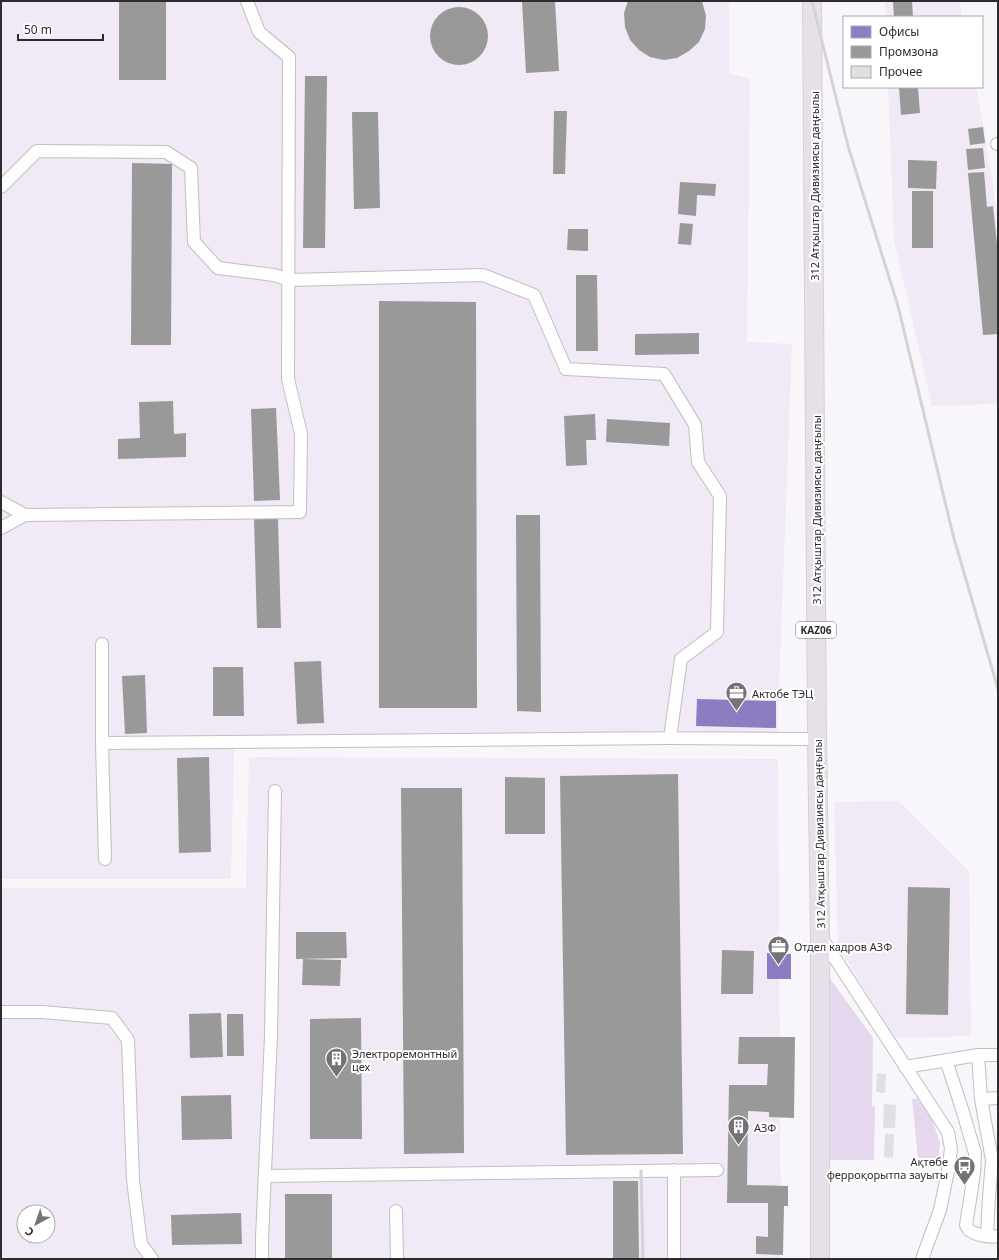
<svg xmlns="http://www.w3.org/2000/svg" width="999" height="1260" viewBox="0 0 999 1260" font-family="'Noto Sans',sans-serif">
	<style>
		.built { fill: #f1e9f5; fill-rule: evenodd }
		.green { fill: #e5d7ed }
		.offices { fill: #8e7cc3 }
		.industry { fill: #999 }
		.building { fill: #e1dfe3 }
		.lines { fill: none; stroke-linecap: round; stroke-linejoin: round }
		.minor-casing { stroke: #c1bec3; stroke-width: 14 }
		.highway-casing { stroke: #d3d1d4; stroke-width: 20 }
		.minor { stroke: #fefefe; stroke-width: 12 }
		.highway { stroke: #e7e0eb; stroke-width: 18 }
		.rail { stroke: #d4d3d5; stroke-width: 3 }
		.labels { text-anchor: middle; dominant-baseline: central; stroke-width: 4; stroke-linejoin: round; paint-order: stroke }
		.shield { fill: #fff; stroke: #6d6b6d; stroke-width: 1 }
		.shield-label { font-size: 10px; font-weight: bold; fill: #2e2b2f }
		.street-label { font-size: 11px; fill: #2e2b2f; stroke: #fff }
		.poi-label { font-size: 11px; fill: #2e2b2f; stroke: #fff; text-anchor: start }
	</style>
	<rect width="100%" height="100%" fill="#f9f6fb"/>
	<path class="built" d="M1 1H729V73L750 79 747 342 792 344 777 742 234 745 231 879H1Z
		M885 1H959L962 17H886Z
		M888 87H976L984 128 998 220V404L932 406 894 240Z
		M249 757 778 759 781 1259H1V888H246ZM24 1212H48V1236H24Z
		M899 801 969 871 971 1036 895 1038 838 947 834 802Z"/>
	<path class="green" d="M829 977 873 1038 872 1106 875 1107 874 1160H828Z
		M912 1099H918L933 1122 940 1143 938 1159 918 1158Z"/>
	<path class="offices" d="M697 699 776 701V728L696 726Z
		M767 953 791 954V979H767Z"/>
	<path class="industry" d="M119 1H166V80H119Z
		M522 1H555L559 71 526 73Z
		M628 1H702L706 16 705 29 699 42 689 51 677 58 664 60 650 57 639 50 630 40 625 27 624 13Z
		M893 1H912L913 17H894Z
		M430 36a29 29 0 1 1 58 0a29 29 0 1 1-58 0Z
		M305 76H327L325 248H303Z
		M899 87H918L920 113 901 115Z
		M554 111H567L565 174H553Z
		M352 112H378L380 208 354 209Z
		M983 127 985 143 970 145 968 129Z
		M983 148 985 168 968 170 966 149Z
		M908 160 937 161 936 189 908 188Z
		M132 163 172 164 171 345H131Z
		M984 172 987 207 993 206 998 253V334L983 335 968 173Z
		M680 182 716 184 715 196 697 195 696 216 678 214Z
		M912 191H933V248H912Z
		M680 223 693 224 691 245 678 244Z
		M568 229H588V251L567 250Z
		M576 275H597L598 351H576Z
		M379 301 476 302 477 708H379Z
		M699 333V354L635 355V334Z
		M173 401 174 434 186 433V457L118 459V439L140 438 139 402Z
		M276 408 280 500 254 501 251 409Z
		M595 414 596 440H586L587 465 566 466 564 416Z
		M607 419 670 423 669 446 606 442Z
		M516 515H540L541 712 517 711Z
		M254 518H278L281 628H257Z
		M321 661 324 723 297 724 294 662Z
		M213 667H243L244 716H213Z
		M145 675 147 733 125 734 122 676Z
		M209 757 211 852 179 853 177 758Z
		M678 774 683 1154 566 1155 560 776Z
		M505 777 545 778V834H505Z
		M401 788H462L464 1153 404 1154Z
		M908 887 950 888 948 1015 906 1014Z
		M296 932H346L347 958 296 959Z
		M722 950 754 951 753 994H721Z
		M303 959 341 960 340 986 302 985Z
		M221 1013 223 1057 190 1058 189 1014Z
		M227 1014H243L244 1056H227Z
		M361 1018 362 1139H310V1019Z
		M739 1037H795L794 1118 769 1117V1112L748 1111 747 1185 788 1186V1206H784L783 1255 756 1254V1236L768 1237V1203H727L729 1085H767L768 1064H738Z
		M231 1095 232 1139 182 1140 181 1096Z
		M613 1181H638L639 1259H613Z
		M285 1194H332V1259H285Z
		M241 1213 242 1244 172 1245 171 1215Z"/>
	<path class="building" d="M877 1073 886 1074 885 1093 876 1092Z
		M884 1104 896 1105 895 1128H883Z
		M885 1134H894L893 1158 884 1157Z"/>
	<g class="lines">
		<defs>
			<path id="minor" d="M997 144H998
				M1 187 37 151 166 152 191 168 194 242 218 268 274 275 289 280 483 275 534 295 566 369 664 374 695 425 698 462 720 496 717 632 681 659 670 738
				M1 502 25 515
				M1 528 25 515 300 512 301 434 288 379 289 57 259 32 247 1
				M102 644V743L105 859
				M102 743 670 738 817 739
				M821 937 948 1132 951 1149 948 1171 940 1210 922 1259
				M1 1012H42L112 1018 128 1040 133 1180 141 1244 152 1259
				M978 1055 981 1099 992 1160 989 1197 987 1235
				M946 1060 962 1109 975 1153 974 1174 966 1225C967 1226 968 1229 969 1230 976 1235 990 1238 998 1236
				M905 1067 978 1055H998
				M981 1099 998 1098
				M674 1170V1259
				M265 1176 717 1170
				M396 1211 397 1259
				M262 1259V1238L271 1036 275 791"/>
			<path id="highway" d="M812 1 817 739 820 936V1259"/>
		</defs>
		<use href="#minor" class="minor-casing"/>
		<use href="#highway" class="highway-casing"/>
		<use href="#minor" class="minor"/>
		<use href="#highway" class="highway"/>
		<path class="rail" d="M812 1 848 146 898 306 953 535 998 689
			M641 1171 643 1259"/>
	</g>
	<defs>
		<symbol id="office-pin" viewBox="-11 -11 22 30"><path d="M0 17L-7.5 6A9.5 9.5 0 1 1 7.5 6Z" fill="#757276" stroke="#fff"/><path d="M-6-3h4V-5.5h4V-3h4V5H-6ZM-1-4.5V-3h2v-1.5ZM-6 0V1H6V0Z" fill="#fff"/></symbol>
		<symbol id="building-pin" viewBox="-11 -11 22 30"><path d="M0 17L-7.5 6A9.5 9.5 0 1 1 7.5 6Z" fill="#757276" stroke="#fff"/><path d="M-4-6H4V6H1V3H-1V6H-4ZM-2.5-4.3h1.7v1.8h-1.7ZM.8-4.3h1.7v1.8H.8ZM-2.5-1h1.7V.8h-1.7ZM.8-1h1.7V.8H.8Z" fill="#fff"/></symbol>
		<symbol id="bus-pin" viewBox="-11 -11 22 30"><path d="M0 17L-7.5 6A9.5 9.5 0 1 1 7.5 6Z" fill="#757276" stroke="#fff"/><path d="M-5-6H5V4H4V6H2V4H-2V6H-4V4H-5ZM-3.5-4V0h7V-4ZM-3.5 1.2v1.5H-2V1.2ZM2 1.2v1.5H3.5V1.2Z" fill="#fff"/></symbol>
	</defs>
	<g fill-rule="evenodd">
		<use href="#office-pin" x="724" y="680" width="25" height="34"/>
		<use href="#office-pin" x="766" y="934" width="25" height="34"/>
		<use href="#building-pin" x="324" y="1046" width="25" height="34"/>
		<use href="#building-pin" x="726" y="1114" width="25" height="34"/>
		<use href="#bus-pin" x="952" y="1154" width="25" height="34"/>
	</g>
	<g class="labels">
		<rect class="shield" x="796" y="622" width="40" height="16" rx="3"/>
		<g class="shield-label">
			<text x="816" y="630">KАZ06</text>
		</g>
		<g class="street-label">
			<text transform="translate(814 186) rotate(-90)">312 Атқыштар Дивизиясы даңғылы</text>
			<text transform="translate(816 510) rotate(-90)">312 Атқыштар Дивизиясы даңғылы</text>
			<text transform="translate(819 834) rotate(-91)">312 Атқыштар Дивизиясы даңғылы</text>
		</g>
		<g class="poi-label">
			<text x="752" y="693">Актобе ТЭЦ</text>
			<text x="794" y="946">Отдел кадров АЗФ</text>
			<text x="352" y="1053">Электроремонтный<tspan x="352" dy="13">цех</tspan></text>
			<text x="754" y="1127">АЗФ</text>
			<text x="948" y="1161" text-anchor="end">Ақтөбе<tspan x="948" dy="13">ферроқорытпа зауыты</tspan></text>
		</g>
	</g>
	<rect width="999" height="1260" fill="none" stroke="#2e2b2f" stroke-width="4"/>
	<rect x="843" y="16" width="140" height="72" fill="#ffffff" stroke="#abaaac"/>
	<rect x="851" y="26" width="20" height="12" fill="#8e7cc3" stroke="#abaaac"/>
	<text x="879" y="36" font-size="12" fill="#2e2b2f">Офисы</text>
	<rect x="851" y="46" width="20" height="12" fill="#999999" stroke="#abaaac"/>
	<text x="879" y="56" font-size="12" fill="#2e2b2f">Промзона</text>
	<rect x="851" y="66" width="20" height="12" fill="#e1dfe3" stroke="#abaaac"/>
	<text x="879" y="76" font-size="12" fill="#2e2b2f">Прочее</text>
	<g transform="translate(36 1224) rotate(220)"><circle r="19" fill="#ffffff" stroke="#abaaac"/>
	<path d="M0-3L7 15L0 10L-7 15Z" fill="#757276"/>
	<text y="-6" font-size="11" font-weight="bold" text-anchor="middle" fill="#2e2b2f">С</text>
	</g>
	<path d="M18 34v6h85v-6" fill="none" stroke="#2e2b2f" stroke-width="2"/>
	<text x="24" y="34" font-size="12" fill="#2e2b2f" stroke="#ffffff" stroke-width="3" paint-order="stroke">50 m</text>
</svg>
